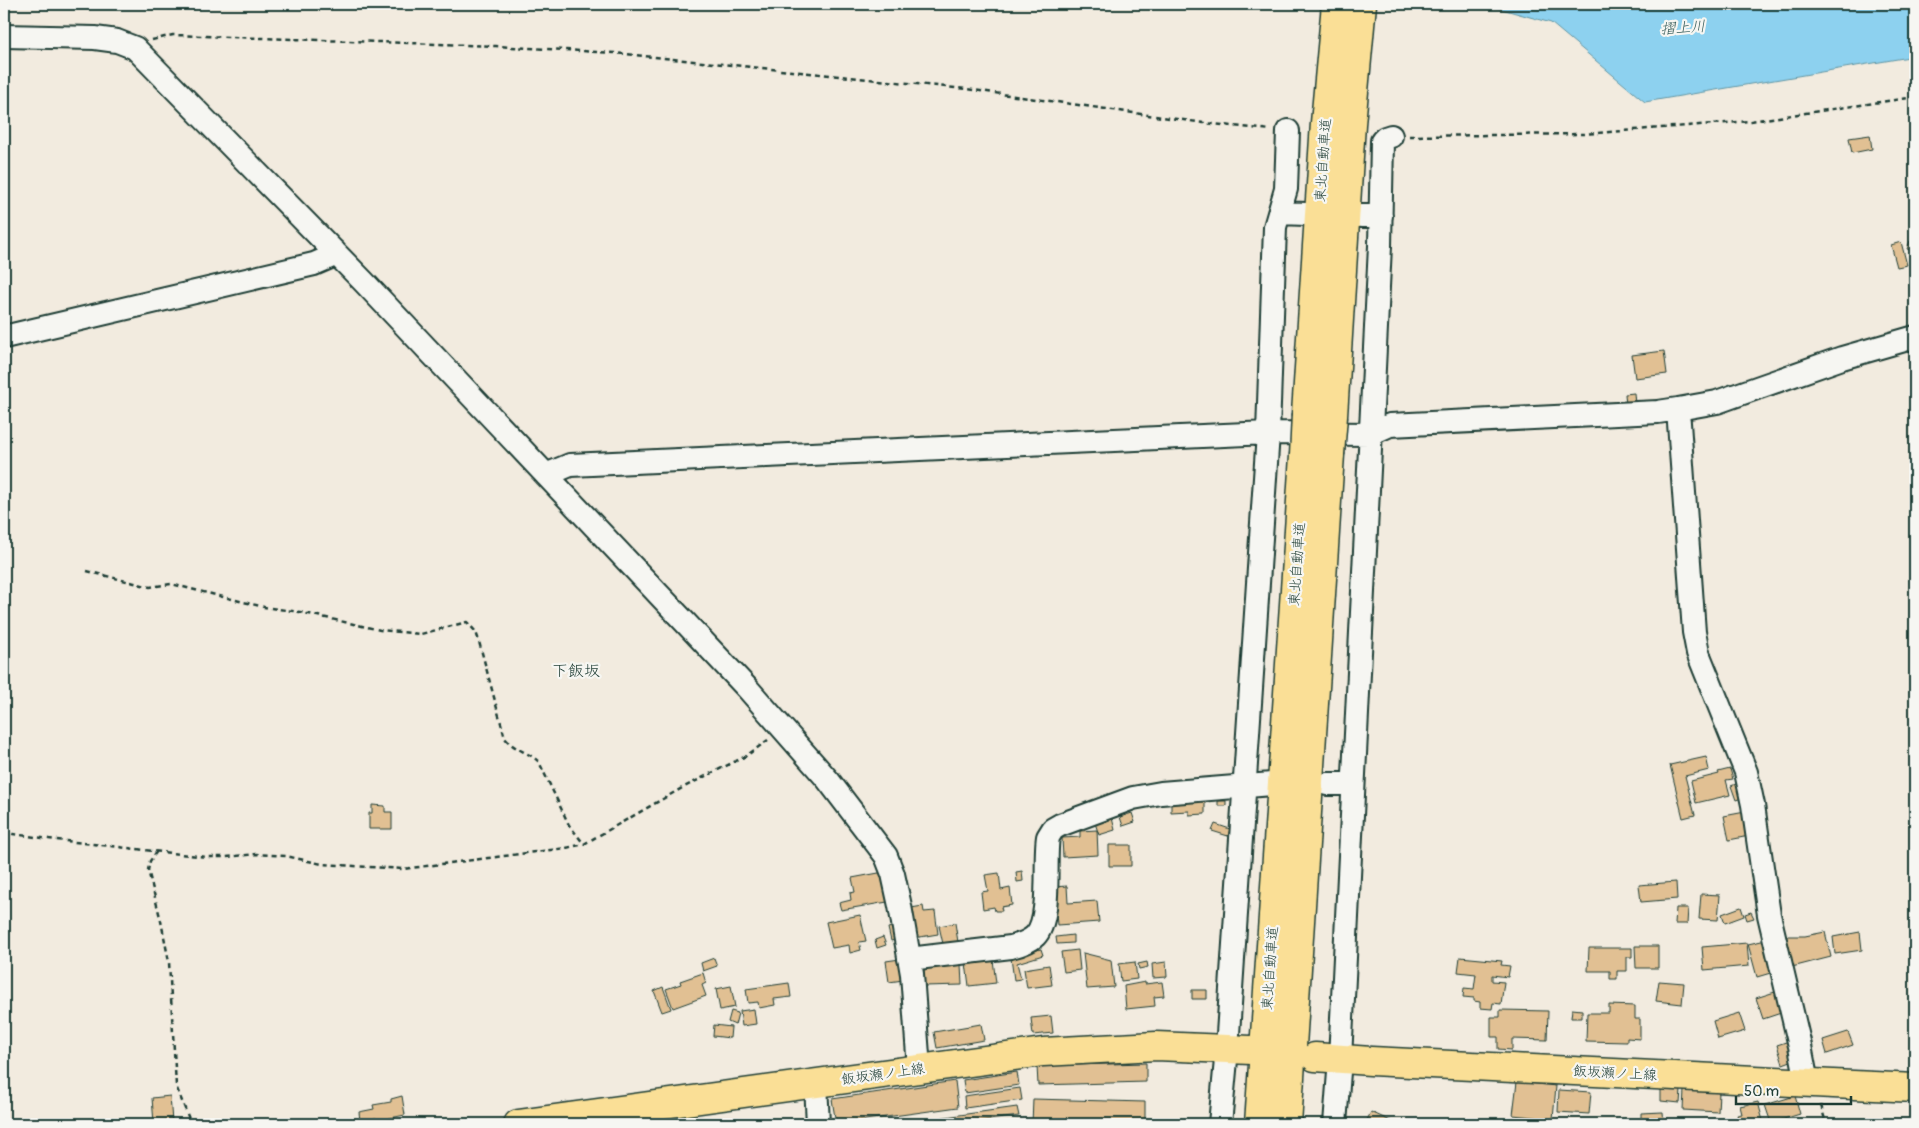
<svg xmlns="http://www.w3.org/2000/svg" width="1919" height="1128" viewBox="0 0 1919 1128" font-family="Pangolin,'Klee One',sans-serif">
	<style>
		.water { fill: #8dd1ef; stroke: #6196a4 }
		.building { fill: #e1c093; stroke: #1f3d34 }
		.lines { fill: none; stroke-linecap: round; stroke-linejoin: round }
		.minor-casing { stroke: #1f3d34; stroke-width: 26 }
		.major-casing { stroke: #1f3d34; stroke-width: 31 }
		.highway-casing { stroke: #1f3d34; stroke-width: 31 }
		.path { stroke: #1f3d34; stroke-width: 2.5; stroke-dasharray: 5 4; stroke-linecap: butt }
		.minor { stroke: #f6f6f2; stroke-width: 22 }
		.major { stroke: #fadf96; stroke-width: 28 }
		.highway { stroke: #fadf96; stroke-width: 28 }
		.highway-bridge-casing { stroke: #1f3d34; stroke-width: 31; stroke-linecap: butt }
		.highway-bridge { stroke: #fadf96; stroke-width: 28 }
		.labels { text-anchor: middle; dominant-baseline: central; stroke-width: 4.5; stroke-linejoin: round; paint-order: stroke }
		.street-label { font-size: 14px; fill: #1f3d34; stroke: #f6f6f2 }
		.water-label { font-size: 15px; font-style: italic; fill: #355b59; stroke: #f6f6f2 }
		.quarter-label { font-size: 16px; fill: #1f3d34; stroke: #f6f6f2 }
	</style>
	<rect width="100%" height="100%" fill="#f2ebdf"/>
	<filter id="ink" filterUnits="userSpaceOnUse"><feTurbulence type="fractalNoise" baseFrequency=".02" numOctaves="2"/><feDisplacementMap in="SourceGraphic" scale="10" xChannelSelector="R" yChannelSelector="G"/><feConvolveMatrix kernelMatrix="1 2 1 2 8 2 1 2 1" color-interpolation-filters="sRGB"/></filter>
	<g filter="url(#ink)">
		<path class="water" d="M1484 4H1915V56L1645 102 1551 23Z"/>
		<path class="building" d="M1870 135 1872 149 1852 153 1849 138Z
			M1910 241 1915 243V251L1907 249Z
			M1901 242 1907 265 1897 267 1891 245Z
			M1664 351 1667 374 1635 378 1632 355Z
			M1634 393 1635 404 1626 405 1625 394Z
			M1706 757 1709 770 1685 776 1695 815 1683 818 1670 765Z
			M1730 769 1733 779 1726 780 1730 795 1696 803 1691 781 1719 774 1718 772Z
			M1736 784 1737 788 1740 786 1744 797 1736 800 1731 786Z
			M1205 800V814L1189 815V811L1171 812V801Z
			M1218 801H1226V806H1218Z
			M372 805 385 806V812H392V829H369V813H372Z
			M1745 812 1749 836 1729 840 1724 816Z
			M1132 813 1135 822 1123 826 1120 817Z
			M1112 818 1115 830 1099 835 1095 823Z
			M1215 824 1230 829 1228 836 1212 831Z
			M1097 830 1098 855 1063 857 1062 838 1080 837V831Z
			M1109 845H1131V866H1109Z
			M1022 871 1023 881 1017 882 1016 872Z
			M884 872 893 901 841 910 839 903 851 900 850 893 855 892 852 878Z
			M999 873 1001 890 1010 888 1012 905 1001 907 1002 911H995L994 907 983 909 981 892 988 891 985 875Z
			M1676 882 1677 899 1641 902 1639 885Z
			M1067 886 1068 903 1097 901 1099 922 1057 925 1054 887Z
			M1701 894 1720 895 1718 920 1699 919Z
			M923 906 924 912 935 911 938 934 914 938 911 908Z
			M1741 907 1744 916 1725 923 1722 914Z
			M1676 908H1688L1687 924H1675Z
			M1751 912 1754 918 1747 920 1745 914Z
			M860 915 866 941 859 942 861 950 850 953 849 945 832 948 826 922Z
			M955 923 958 942 943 944 939 926Z
			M896 926 899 939 891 941 888 928Z
			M1825 932 1831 957 1792 967 1782 936H1805Z
			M1860 932 1862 950 1835 954 1833 937Z
			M1073 935V943L1057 944 1056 937Z
			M883 937 886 945 877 948 875 940Z
			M1766 940 1774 972 1757 977 1748 944Z
			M1747 943 1749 966 1704 970 1702 947Z
			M1635 946H1658V968H1636Z
			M1589 948H1632V957H1627V971H1617V979H1610V971H1588Z
			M1041 949 1043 955 1017 963 1021 979 1014 980 1011 958 1013 955Z
			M1078 950 1080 970 1064 972 1061 952Z
			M1083 953 1111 960 1114 987 1087 989Z
			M1460 957 1502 961 1501 965 1510 966 1508 977 1492 975V981L1504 982 1501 1004 1493 1003 1492 1009 1480 1008V1002L1474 1001V998L1463 997 1464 988 1474 989 1476 974 1458 972Z
			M714 958 717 966 703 971 701 963Z
			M900 959 903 980 889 982 886 961Z
			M993 960 996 983 969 986 966 963Z
			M1135 962 1137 979 1121 981 1119 964Z
			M1147 962 1148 967 1139 969 1138 964Z
			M1166 962 1167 977 1153 978 1152 964Z
			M924 965H961L962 985 924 986Z
			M1049 965 1052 985 1027 988 1024 969Z
			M703 973 706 983 702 985 706 996 673 1008 666 989 681 984 680 981Z
			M1659 981 1684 983 1682 1004 1656 1001Z
			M1145 982V984L1162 982 1164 996 1154 997 1155 1006 1126 1009 1124 986Z
			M789 983 791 997 774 999 775 1005 759 1008 758 1002 748 1003 746 989Z
			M731 986 735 1007 720 1010 716 989Z
			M663 987 671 1009 662 1012 654 991Z
			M1192 990H1207V999H1192Z
			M1778 991 1784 1012 1763 1019 1756 998Z
			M1609 1005 1635 1006V1019H1640V1039L1627 1038V1042L1586 1041 1587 1013H1609Z
			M754 1009 756 1024 742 1026 740 1011Z
			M1572 1009 1582 1010V1018H1571Z
			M1500 1010 1548 1011 1547 1040 1512 1039V1050L1498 1049V1037H1491V1017H1500Z
			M731 1011 738 1013 735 1025 728 1022Z
			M1739 1013 1745 1031 1718 1039 1713 1021Z
			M1051 1016 1053 1033 1033 1035 1031 1018Z
			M981 1024 984 1040 937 1048 934 1032Z
			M714 1025 731 1027 730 1038 713 1036Z
			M1848 1032 1853 1045 1827 1054 1823 1040Z
			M1789 1041 1796 1059 1783 1064 1777 1045Z
			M1146 1063V1082L1038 1085 1037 1066Z
			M1017 1072 1019 1085 965 1093 963 1080Z
			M955 1081 958 1107 836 1124 832 1099Z
			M1517 1082 1556 1086 1553 1119 1513 1115Z
			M1020 1088 1022 1100 965 1108 964 1096Z
			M1661 1088 1681 1090 1680 1103 1661 1101Z
			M1559 1090 1591 1092 1589 1114 1558 1112Z
			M1684 1090 1719 1092 1718 1112 1683 1110Z
			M170 1096 172 1122 154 1123 152 1098Z
			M402 1096 405 1115 376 1121V1118L360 1121 359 1112 374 1109 373 1105 391 1102V1099Z
			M1795 1096 1800 1114 1771 1123 1765 1105Z
			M1033 1099 1145 1102V1124H1032Z
			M1758 1102 1763 1121 1760 1122V1124H1740L1737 1115 1742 1114 1740 1106Z
			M1017 1107 1019 1116 959 1124H895Z
			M1371 1112 1397 1124H1365Z
			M1663 1112 1664 1124H1641V1113Z
			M1727 1118 1728 1124H1708L1707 1120Z
			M1885 1120 1915 1121V1124H1885Z
			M1019 1121 1020 1124H994Z"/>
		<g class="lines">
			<defs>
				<path id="minor" d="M4 36 95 38 117 41 135 48 363 281 748 689 828 780 886 856 893 874 900 906 912 974 919 1069
					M1280 213 1306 214
					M1361 216H1381
					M4 337 314 264 328 258 334 251
					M1678 409 1694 632 1698 653 1746 772 1753 805 1769 915 1800 1046 1807 1083
					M546 475 570 465 1268 433 1370 434 1390 425 1658 412 1678 409 1717 402 1842 358 1915 337
					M1327 784H1353
					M909 959 1011 947C1019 945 1029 942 1035 936 1052 919 1044 860 1048 837L1053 829 1060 825 1133 798 1161 793 1272 784
					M816 1084 818 1124
					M1220 1124 1227 1049 1268 433 1275 227 1286 189 1288 131
					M1335 1124 1340 1059 1380 246 1382 141 1385 138 1391 136"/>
				<path id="major" d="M1315 1057 1371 1061 1915 1088
					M518 1124 1043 1052 1156 1046 1251 1050"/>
				<path id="highway" d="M1306 414 1325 123 1336 4
					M1333 416 1351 124 1362 4
					M1259 1124 1304 456
					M1287 1124 1330 454"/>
			</defs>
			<use href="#minor" class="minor-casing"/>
			<use href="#major" class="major-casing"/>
			<use href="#highway" class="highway-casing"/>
			<path class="path" d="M152 40 173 35 496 46 615 53 966 89 1204 123 1271 130
				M1409 136 1584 134 1751 121 1915 97
				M87 571 150 587 171 584 264 607 300 612 380 630 421 634 467 622 476 632 478 638 505 738C514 750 529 752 539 762L569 825 584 844
				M4 830 13 834 49 839 206 857H226L256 854 286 856 322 864 403 869 566 848 584 844 682 788 746 756 768 740
				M157 851 150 861 148 870 161 921 169 962 176 1086 191 1124
				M1821 1105 1826 1124"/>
			<use href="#minor" class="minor"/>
			<use href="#major" class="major"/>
			<use href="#highway" class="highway"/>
			<defs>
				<path id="highway-bridge" d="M1330 454 1333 416
					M1304 456 1306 414"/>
			</defs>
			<use href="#highway-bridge" class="highway-bridge-casing"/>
			<use href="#highway-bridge" class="highway-bridge"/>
		</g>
	</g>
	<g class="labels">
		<g class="street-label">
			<text transform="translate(1323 160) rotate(-86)">東北自動車道</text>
			<text transform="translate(1297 564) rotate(-86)">東北自動車道</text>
			<text transform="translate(1270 968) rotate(-86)">東北自動車道</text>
			<text transform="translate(1615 1073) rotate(3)">飯坂瀬ノ上線</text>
			<text transform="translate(883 1074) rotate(-8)">飯坂瀬ノ上線</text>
		</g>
		<g class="water-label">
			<text transform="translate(1683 28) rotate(-4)">摺上川</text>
		</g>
		<g class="quarter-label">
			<text x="576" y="671">下飯坂</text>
		</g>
	</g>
	<rect width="1919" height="1128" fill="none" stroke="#f6f6f2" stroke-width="20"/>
	<rect x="10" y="10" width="1899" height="1108" fill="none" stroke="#1f3d34" stroke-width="2" filter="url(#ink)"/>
	<path d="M1736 1096v8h115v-8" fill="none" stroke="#1f3d34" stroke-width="2.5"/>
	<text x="1744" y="1096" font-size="15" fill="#1f3d34" stroke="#f6f6f2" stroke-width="4" paint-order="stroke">50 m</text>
</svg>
